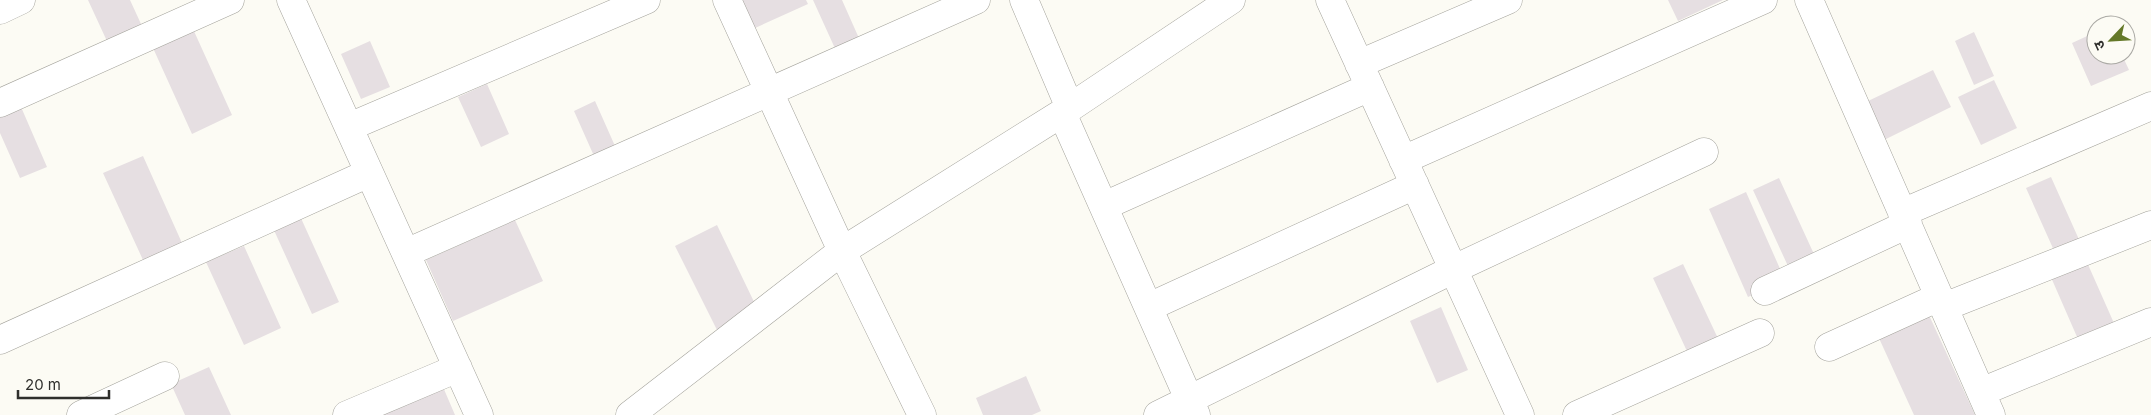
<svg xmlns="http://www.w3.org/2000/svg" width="2151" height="415" viewBox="0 0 2151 415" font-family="Inter,'Noto Sans Devanagari',sans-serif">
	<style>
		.building { fill: #e6dfe2 }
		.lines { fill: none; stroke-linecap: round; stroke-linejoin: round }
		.minor-casing { stroke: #a4a39c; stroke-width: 29 }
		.minor { stroke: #fff; stroke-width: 28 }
	</style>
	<rect width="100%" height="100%" fill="#fcfbf4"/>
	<path class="building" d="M88 0H130L147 37 112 52Z
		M729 0H806L808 4 744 33Z
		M813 0H842L862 45 838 55Z
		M1668 0H1723L1678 21Z
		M193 29 232 115 192 134 153 48Z
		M1974 32 1994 76 1974 85 1955 41Z
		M2096 32V55H2122L2129 70 2091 86 2072 43Z
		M370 41 390 87 361 99 341 54Z
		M1933 70 1951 107 1884 140 1866 102Z
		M1994 80 2017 128 1981 145 1958 97Z
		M487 84 509 134 481 147 458 97Z
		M18 100 47 167 20 178 0 133V108Z
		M595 101 619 155 598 165 574 111Z
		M143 156 182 243 143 260 103 173Z
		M2051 177 2081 244 2056 255 2026 188Z
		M1779 178 1819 265 1793 277 1753 190Z
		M1746 192 1785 280 1748 297 1709 209Z
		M300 216 339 302 312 314 273 228Z
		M515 220 543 281 453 321 426 260Z
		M717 225 757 308 721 338 675 246Z
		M244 246 281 328 244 345 206 262Z
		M2086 260 2117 330 2081 346 2050 275Z
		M1683 264 1722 347 1692 362 1653 278Z
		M1441 307 1468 370 1437 383 1410 321Z
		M1928 313 1975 415H1914L1878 336Z
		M209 367 231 415H185L171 384Z
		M1026 376 1041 411 1032 415H983L976 398Z
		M443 387 455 415H380Z"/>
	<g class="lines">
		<defs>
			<path id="minor" d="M291 0 479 415
				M727 0 842 251 922 415
				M1024 0 1070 108
				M1330 0 1520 415
				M1809 0 1991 415
				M0 10 21 0
				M1359 64 1508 0
				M0 103 230 0
				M1062 113 1196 415
				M349 127 646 0
				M1403 160 1763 0
				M1104 206 1370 87
				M1902 213 2151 106
				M406 253 976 0
				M1765 291 1908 224
				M1149 307 1415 185
				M1944 307 2151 225
				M0 340 369 173
				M1829 347 1939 297
				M1981 392 2151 322
				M81 415 165 376
				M347 415 458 368
				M630 415 842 251 1062 113 1231 0
				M1158 415 1454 269 1704 152
				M1577 415 1760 333"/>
		</defs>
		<use href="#minor" class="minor-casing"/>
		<use href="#minor" class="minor"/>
	</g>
	<g transform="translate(2111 40) rotate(245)"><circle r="24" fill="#fcfbf4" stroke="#aaa9a4"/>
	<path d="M0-4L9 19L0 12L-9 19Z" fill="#647828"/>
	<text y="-8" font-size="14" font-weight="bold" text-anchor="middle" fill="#2f2f2c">उ</text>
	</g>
	<path d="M18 390v8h91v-8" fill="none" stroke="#2f2f2c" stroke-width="2.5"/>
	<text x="25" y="390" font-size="15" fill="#2f2f2c" stroke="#fcfbf4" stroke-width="4" paint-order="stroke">20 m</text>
</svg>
